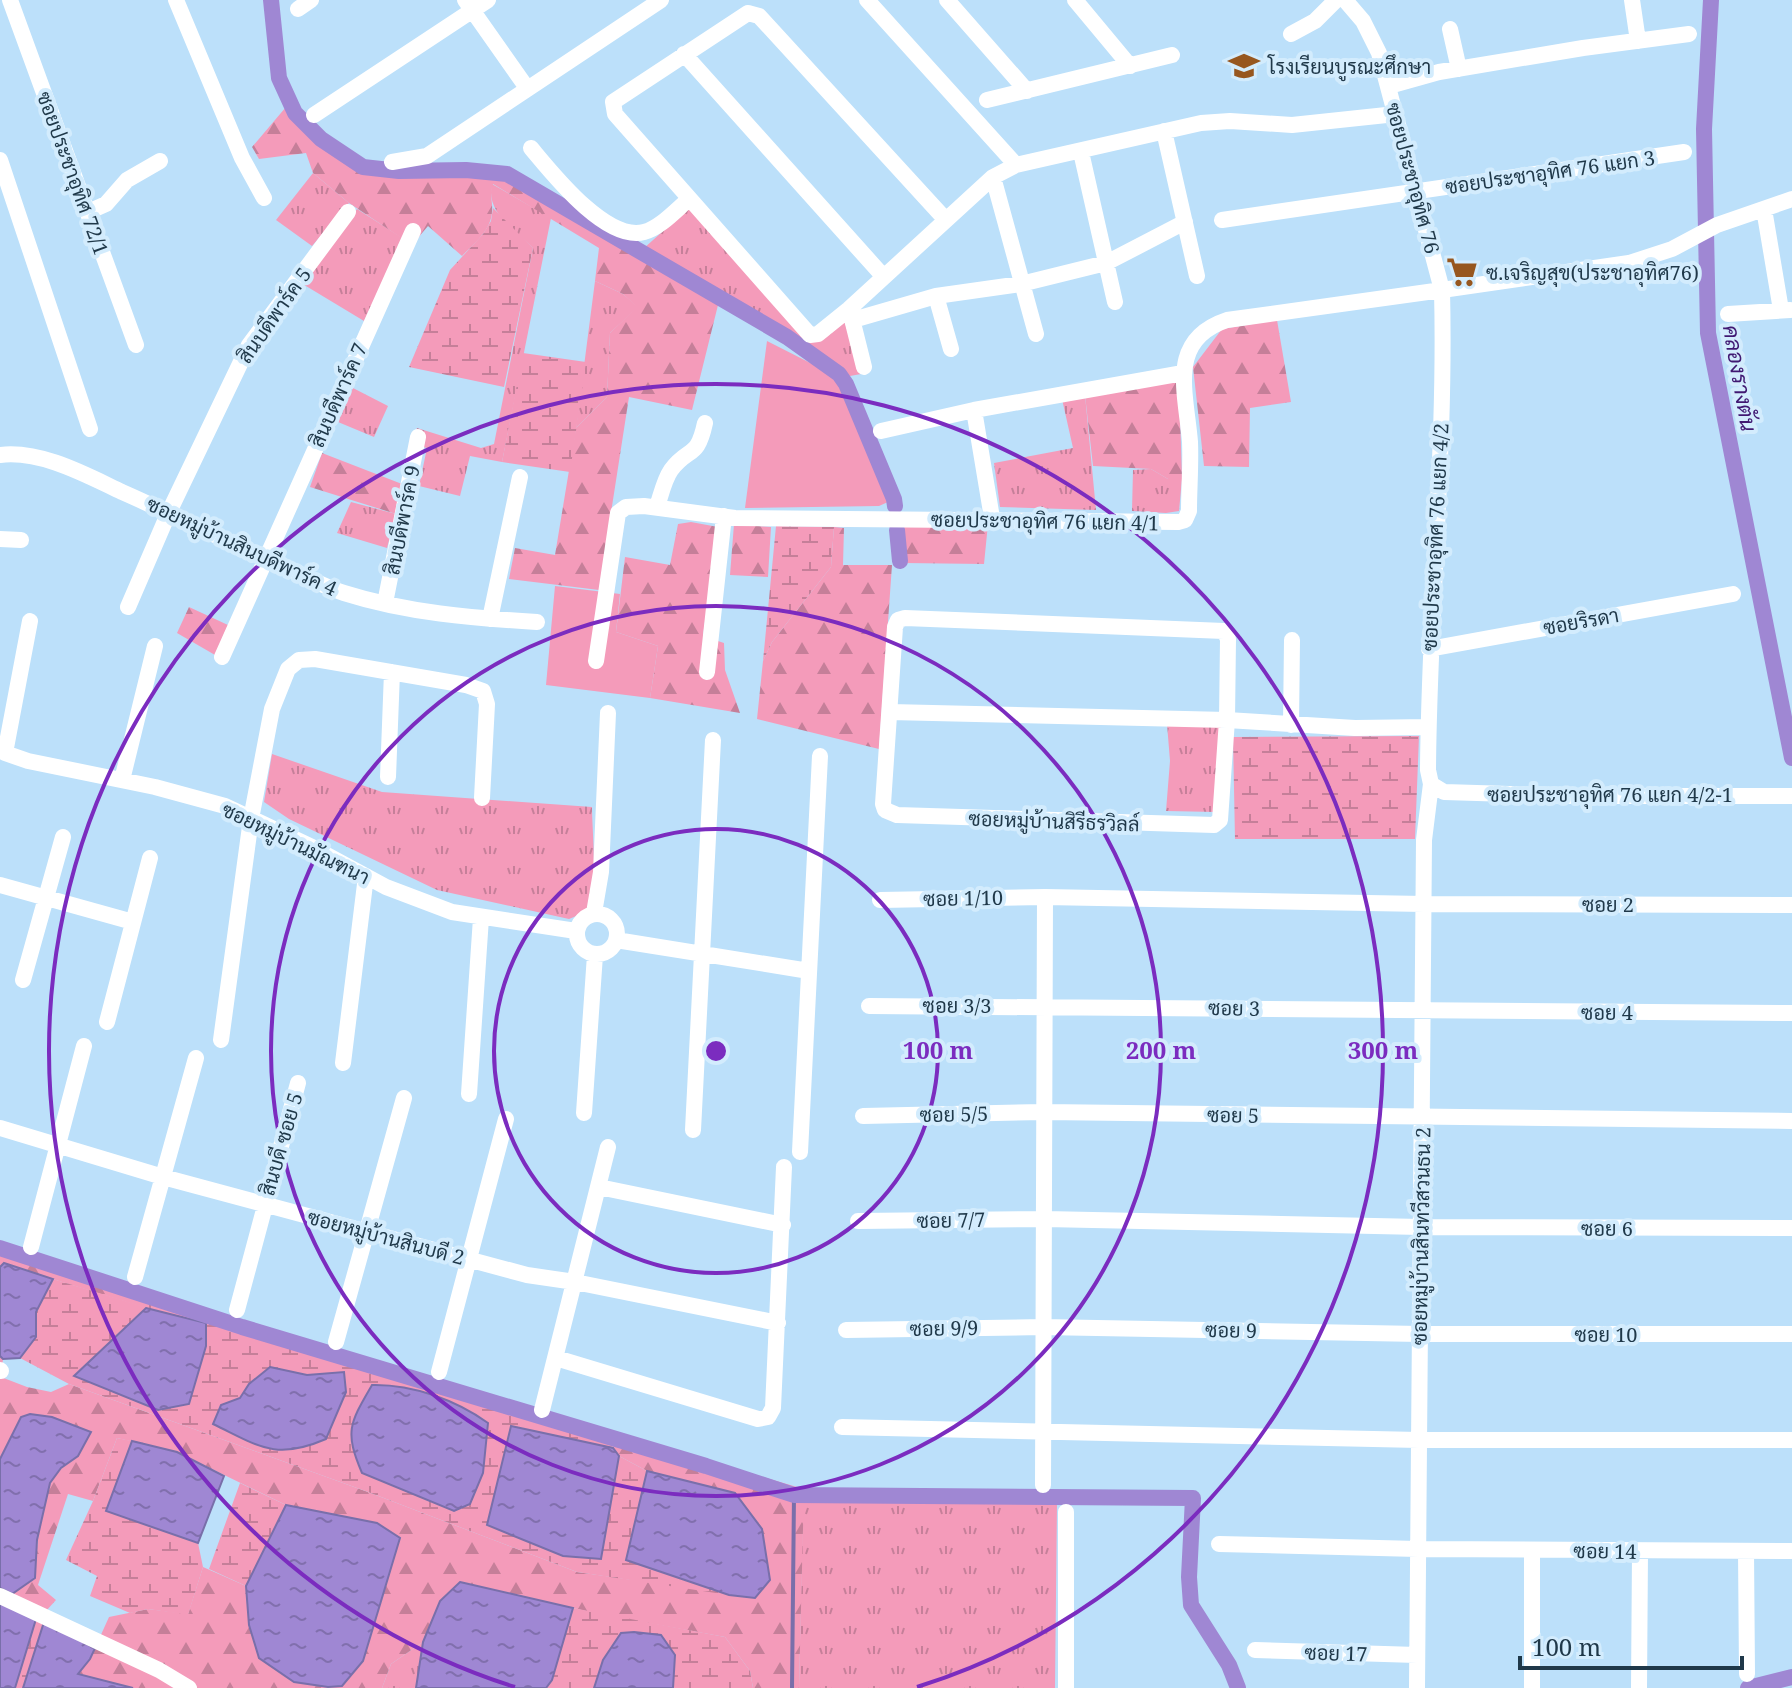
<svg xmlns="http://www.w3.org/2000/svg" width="1792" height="1688" viewBox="0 0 1792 1688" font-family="'Noto Serif',Sarabun,serif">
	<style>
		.grass { fill: url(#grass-tufts) }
		.forest { fill: url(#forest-firs) }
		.wetland { fill: url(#wetland-marsh); fill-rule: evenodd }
		.garden { fill: #f49bba }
		.water { fill: url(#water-ripples); stroke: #796faa; stroke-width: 2 }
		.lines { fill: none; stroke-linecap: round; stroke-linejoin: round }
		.stream { stroke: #796faa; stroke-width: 4 }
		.canal { stroke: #9f87d3; stroke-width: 16 }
		.minor { stroke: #fff; stroke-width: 16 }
		.ring { fill: none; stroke: #7b2cbf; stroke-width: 4 }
		.labels { text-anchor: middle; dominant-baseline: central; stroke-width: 8; stroke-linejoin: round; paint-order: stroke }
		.poi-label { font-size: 20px; fill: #1f3849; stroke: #d3ecfd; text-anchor: start }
		.street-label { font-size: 20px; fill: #1f3849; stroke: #d3ecfd }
		.water-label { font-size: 22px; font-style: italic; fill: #401872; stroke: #d3ecfd }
		.centre { fill: #7b2cbf; stroke: #d3ecfd; stroke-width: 4 }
		.ring-label { font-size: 24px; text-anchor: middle; font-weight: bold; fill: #7b2cbf; stroke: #d3ecfd; stroke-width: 8; stroke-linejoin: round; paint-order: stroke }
	</style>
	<defs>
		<pattern id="grass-tufts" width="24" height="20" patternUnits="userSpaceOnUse" patternTransform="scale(2)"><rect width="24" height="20" fill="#f49bba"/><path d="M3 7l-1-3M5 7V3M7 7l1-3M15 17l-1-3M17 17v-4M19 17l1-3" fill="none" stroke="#c57f99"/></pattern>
		<pattern id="forest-firs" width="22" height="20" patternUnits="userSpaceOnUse" patternTransform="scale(2)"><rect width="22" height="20" fill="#f49bba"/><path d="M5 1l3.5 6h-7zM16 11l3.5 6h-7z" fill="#c57f99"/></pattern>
		<pattern id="wetland-marsh" width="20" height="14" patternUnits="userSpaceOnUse" patternTransform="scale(2)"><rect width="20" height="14" fill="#f49bba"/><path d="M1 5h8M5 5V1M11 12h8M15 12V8" fill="none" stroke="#c57f99"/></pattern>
		<pattern id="water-ripples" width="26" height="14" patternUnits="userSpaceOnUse" patternTransform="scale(2)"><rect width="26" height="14" fill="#9f87d3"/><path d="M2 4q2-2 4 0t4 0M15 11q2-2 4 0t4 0" fill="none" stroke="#816fad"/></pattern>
	</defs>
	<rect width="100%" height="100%" fill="#bce0fa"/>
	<path class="grass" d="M313 173 349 203 312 246 276 220Z
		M492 184 551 218 502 462 470 456 460 496 419 486 427 448 411 444 417 428 481 448 494 444 533 248C515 230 485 212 492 184Z
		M691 206 800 331 844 320 861 374 850 376 814 350 643 249Z
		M357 209 404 239 364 321 301 283Z
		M595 281 623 294 638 307 610 333 607 397 576 428Z
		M353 388 388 406 374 437 338 422Z
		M1085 395 1096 510 1000 507 994 463 1073 448 1062 399Z
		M1151 469 1168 479H1182L1179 511 1166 513 1132 511 1133 470Z
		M351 502 396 514 387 548 337 533Z
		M1167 724 1221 725 1216 812 1166 811 1170 761Z
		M272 754 382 792 592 807C592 828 598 889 590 905 586 912 577 916 569 919L437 890 289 819 264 802Z
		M803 1502 1057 1503 1055 1688H799Z
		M423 1642 416 1688H382L391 1664Z"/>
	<path class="forest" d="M286 107 304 129 333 153 361 170 399 174H475L503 177 638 253 718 305 692 410 629 397 599 590 509 579 515 548 555 555 576 428 607 397 610 333 637 307 623 294 595 281 599 248 493 184C489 195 493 201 492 211 492 229 474 244 462 256L428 226 412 245 349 203 313 173 306 153 259 159 252 147Z
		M1277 320 1291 402 1250 408 1249 467 1204 466 1193 367 1222 329Z
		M1179 381 1182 479H1168L1151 469 1093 466 1085 395Z
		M322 453 402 484 396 514 310 487Z
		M691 522 718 527 703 636 724 643 725 670 740 713 650 698 658 646 616 632 625 557 670 565 678 524Z
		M734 524 771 527 768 577 730 575Z
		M903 524H988L984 564 903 563Z
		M834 527 844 528 843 565H892L879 749 757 719 763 661 772 642 831 567Z
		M189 607 228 625 215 655 177 633Z
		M0 1245 146 1290V1308L4 1264 0 1267Z
		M0 1356 3 1359 1 1377 27 1387 51 1392 69 1384 368 1492 577 1572 633 1580H770L762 1529 735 1493 647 1471 619 1456 600 1429 804 1489 799 1688H753L750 1671 725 1637 599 1614 460 1582 440 1601 423 1642 391 1664 382 1688H133L77 1674 90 1659 109 1617 148 1609 188 1614 203 1567 246 1586 249 1625 377 1523 286 1505 177 1452 117 1438 93 1501 68 1494 38 1585 56 1600 46 1611 12 1594 35 1577C36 1553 40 1504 51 1482 56 1471 68 1463 78 1456L76 1428 52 1417 2 1453 0 1459Z"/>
	<path class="wetland" d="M493 208 533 248 504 387 409 367 450 270 483 234 491 221Z
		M523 353 586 362 570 472 502 462Z
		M776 526 834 527 831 567 772 642 763 661Z
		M1419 736 1415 839H1235L1233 737Z
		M53 1279 145 1307 146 1290 600 1429 613 1448 511 1426 601 1559 619 1456 647 1471 626 1560 729 1595 577 1572 368 1492 69 1384 20 1358 36 1337V1312ZM146 1308 158 1410 75 1376ZM270 1367 307 1375 343 1372 240 1398 249 1384Z
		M117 1438 132 1441 107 1511 198 1543 203 1567 188 1615 148 1609 130 1613 90 1596 97 1576 66 1560 93 1501Z
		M240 1483 286 1505 246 1586 209 1569Z
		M573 1608 725 1637 750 1671 753 1688H673L675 1655 603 1660 594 1688H546L552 1680Z
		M36 1619 44 1622 23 1688H15Z"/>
	<path class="garden" d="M767 341 832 374 843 388 888 502 879 506 745 508Z
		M555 586 620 594 616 632 658 646 650 698 546 685Z"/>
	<path class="water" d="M4 1263 53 1279 36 1312V1337L20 1358 3 1359 0 1356V1267Z
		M146 1308 206 1323V1346L189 1404 158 1410 74 1376Z
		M270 1367 307 1375 344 1372 346 1392 326 1439C275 1461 259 1446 213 1424L221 1405 240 1398 249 1384Z
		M372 1385C412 1384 456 1400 488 1423L483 1473 470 1504 454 1511 362 1473C344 1431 350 1423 372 1385Z
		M30 1414 52 1417 91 1432 78 1456 61 1468 50 1483 37 1540 35 1578 12 1594 0 1588V1459L21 1417Z
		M511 1426 613 1448 619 1456 601 1559 563 1556 487 1525Z
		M132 1441 177 1452 224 1476 198 1543 106 1511Z
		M647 1471 735 1493 762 1529 770 1580 755 1598 729 1595 626 1560Z
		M286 1505 377 1523 400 1538 363 1661 342 1686 328 1687 294 1682 259 1658 249 1625 246 1586Z
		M460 1582 573 1608 552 1680 546 1688H416L423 1642 440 1601Z
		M0 1602 36 1619 15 1688H0Z
		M44 1622 96 1646 90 1659 78 1674 133 1688H23Z
		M634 1632 661 1635 675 1655 673 1688H594L603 1660 621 1633Z"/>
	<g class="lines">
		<path class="stream" d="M792 1688 794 1495"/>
		<path class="canal" d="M271 0 279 78 295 113 321 139 363 167 399 171 466 170 507 174 787 337 839 374 846 384 894 499 895 506
			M1711 0 1704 129 1708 333 1792 758
			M897 530 900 561
			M0 1248 242 1327 706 1466 794 1495 1193 1498 1189 1577 1191 1605 1229 1665 1238 1688
			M1748 1688 1792 1677"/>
		<path class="minor" d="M10 0 136 345
			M176 0 242 158 264 198
			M465 0 527 88
			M867 0 1016 165
			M947 0 1027 91
			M1075 0 1130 66
			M1345 0 1363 21 1379 53 1442 290 1629 263 1672 249 1717 225 1792 199
			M1632 0 1638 41
			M298 9 311 0
			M1450 29 1459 69
			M1291 34 1315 21 1336 0
			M684 54 883 276
			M1389 86 1439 72 1583 48 1689 34
			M987 100 1172 55
			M314 115 488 0
			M1164 131 1197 276
			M531 148C552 173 606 242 644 232 660 228 676 210 689 199
			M1081 152 1115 302
			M0 160 90 429
			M392 162 427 156 661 0
			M993 177 1036 334
			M1764 209 1781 310
			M88 212 106 204 127 180 160 161
			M945 219 759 16 748 13 613 102 615 114 810 335 818 334 849 309 993 177 1016 165 1201 123 1230 121 1292 125 1396 114
			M1222 220 1684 152
			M936 296 951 349
			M850 311 864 367
			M1728 314 1790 310
			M853 320 936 296 1021 284 1106 263 1185 222
			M974 410 992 518
			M881 431 974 410 1183 373
			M0 455C41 450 86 475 122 492 179 517 235 546 294 571 310 579 327 588 344 593 407 613 473 618 537 622
			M657 507C661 495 664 480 671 470 689 446 697 460 705 423
			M0 539 21 540
			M385 603 418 437
			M128 607 169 512 249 345 348 212
			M905 618 1224 631 1228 639 1227 720 1220 820 1214 825 897 815 885 810 883 804 895 627 898 620Z
			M490 619 520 477
			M30 621 5 753 28 761 155 787 225 806 312 847 386 887 452 912 576 931
			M1429 649 1733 594
			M222 657 413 231
			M596 661 618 513 626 507 644 506 735 518 1178 522 1185 520 1189 511C1189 488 1191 465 1190 442 1186 392 1167 340 1227 320L1442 290C1446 450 1429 610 1428 770L1431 784
			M707 672 724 516
			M890 712 1227 720 1355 728 1428 727
			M1291 725 1292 640
			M388 777 392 672
			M122 780 155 646
			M1431 784 1444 792 1576 796H1792
			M0 885 133 922
			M880 900 1045 897 1424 904 1792 905
			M594 913 601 872 608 713
			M577 934a20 20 0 1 1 40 0a20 20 0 1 1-40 0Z
			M616 940 809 971
			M23 980 63 837
			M869 1006 1792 1013
			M107 1022 150 858
			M221 1040 251 819 272 709 288 669 299 660 315 659 466 685 483 691 487 704 482 798
			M343 1063 366 876
			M469 1094 481 918
			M584 1113 595 955
			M863 1116 1044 1112 1792 1121
			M0 1128 163 1177 527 1275 575 1282 778 1323
			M693 1130 713 740
			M800 1152 820 756
			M599 1187 783 1225
			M858 1221 1045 1219 1421 1227 1792 1228
			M31 1247 84 1046
			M135 1277 196 1058
			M237 1310 298 1083
			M846 1330 1043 1327 1420 1334H1792
			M336 1342 404 1098
			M556 1358 758 1419 768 1417 773 1408 784 1167
			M0 1370 1 1371
			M439 1372 506 1119
			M542 1410 608 1147
			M842 1427 1419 1440H1792
			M1043 1485 1045 897
			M1066 1512V1688
			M1219 1544 1418 1549 1792 1551
			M1746 1551 1747 1674
			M0 1596 159 1670 189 1688
			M1255 1650 1417 1655
			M1417 1688 1424 840 1431 784
			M1532 1688V1550
			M1639 1688 1640 1552"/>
	</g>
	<g class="ring">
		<circle cx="716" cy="1051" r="222"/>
		<circle cx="716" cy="1051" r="445"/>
		<path d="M515 1687A667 667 0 1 1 917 1687"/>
	</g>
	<defs>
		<symbol id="school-bare" viewBox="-9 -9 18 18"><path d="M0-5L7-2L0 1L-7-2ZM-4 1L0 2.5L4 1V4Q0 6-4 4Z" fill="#97571f" stroke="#d3ecfd" stroke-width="2.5" paint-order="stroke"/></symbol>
		<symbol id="supermarket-bare" viewBox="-9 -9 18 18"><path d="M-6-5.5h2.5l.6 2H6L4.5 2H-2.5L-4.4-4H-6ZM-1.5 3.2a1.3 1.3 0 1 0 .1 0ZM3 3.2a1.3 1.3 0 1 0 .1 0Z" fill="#97571f" stroke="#d3ecfd" stroke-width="2.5" paint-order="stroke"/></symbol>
	</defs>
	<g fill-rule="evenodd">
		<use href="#school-bare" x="1222" y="44" width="44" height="44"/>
		<use href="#supermarket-bare" x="1440" y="250" width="44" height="44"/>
	</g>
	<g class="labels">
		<g class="poi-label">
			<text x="1268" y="66">โรงเรียนบูรณะศึกษา</text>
			<text x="1486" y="272">ซ.เจริญสุข(ประชาอุทิศ76)</text>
		</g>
		<g class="street-label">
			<text transform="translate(1550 172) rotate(-8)">ซอยประชาอุทิศ 76 แยก 3</text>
			<text transform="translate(73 173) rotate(70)">ซอยประชาอุทิศ 72/1</text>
			<text transform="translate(1413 178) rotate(75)">ซอยประชาอุทิศ 76</text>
			<text transform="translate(274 315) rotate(-55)">สินบดีพาร์ค 5</text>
			<text transform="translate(338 395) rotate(-66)">สินบดีพาร์ค 7</text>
			<text transform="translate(402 520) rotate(-79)">สินบดีพาร์ค 9</text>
			<text transform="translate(1045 521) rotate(1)">ซอยประชาอุทิศ 76 แยก 4/1</text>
			<text transform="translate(1435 537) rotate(-87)">ซอยประชาอุทิศ 76 แยก 4/2</text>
			<text transform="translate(242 546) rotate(25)">ซอยหมู่บ้านสินบดีพาร์ค 4</text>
			<text transform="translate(1581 621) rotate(-10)">ซอยริรดา</text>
			<text x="1610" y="794">ซอยประชาอุทิศ 76 แยก 4/2-1</text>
			<text transform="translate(1054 821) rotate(2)">ซอยหมู่บ้านสิรีธรวิลล์</text>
			<text transform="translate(296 843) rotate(26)">ซอยหมู่บ้านมัณฑนา</text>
			<text transform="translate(963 898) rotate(-1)">ซอย 1/10</text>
			<text x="1608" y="904">ซอย 2</text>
			<text x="957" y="1005">ซอย 3/3</text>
			<text transform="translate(1234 1008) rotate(1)">ซอย 3</text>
			<text x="1607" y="1012">ซอย 4</text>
			<text transform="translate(954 1114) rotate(-1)">ซอย 5/5</text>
			<text transform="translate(1233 1115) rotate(1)">ซอย 5</text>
			<text transform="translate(281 1144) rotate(-74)">สินบดี ซอย 5</text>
			<text transform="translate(951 1220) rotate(-1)">ซอย 7/7</text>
			<text x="1607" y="1228">ซอย 6</text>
			<text transform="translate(1421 1236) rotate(-89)">ซอยหมู่บ้านสินทวีสวนธน 2</text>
			<text transform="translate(386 1237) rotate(15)">ซอยหมู่บ้านสินบดี 2</text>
			<text transform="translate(944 1328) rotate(-1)">ซอย 9/9</text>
			<text transform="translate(1231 1330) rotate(1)">ซอย 9</text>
			<text x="1606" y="1334">ซอย 10</text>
			<text transform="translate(1605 1551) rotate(1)">ซอย 14</text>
			<text transform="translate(1336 1653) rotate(2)">ซอย 17</text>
		</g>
		<g class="water-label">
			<text transform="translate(1741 378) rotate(80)">คลองรางตัน</text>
		</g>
	</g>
	<circle cx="716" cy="1051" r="12" class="centre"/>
	<g class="ring-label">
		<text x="938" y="1059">100 m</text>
		<text x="1161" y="1059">200 m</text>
		<text x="1383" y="1059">300 m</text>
	</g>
	<path d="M1520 1656v12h222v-12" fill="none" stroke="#1f3849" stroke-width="4"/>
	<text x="1532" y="1656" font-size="24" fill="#1f3849" stroke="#d3ecfd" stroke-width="6" paint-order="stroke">100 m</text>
</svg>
